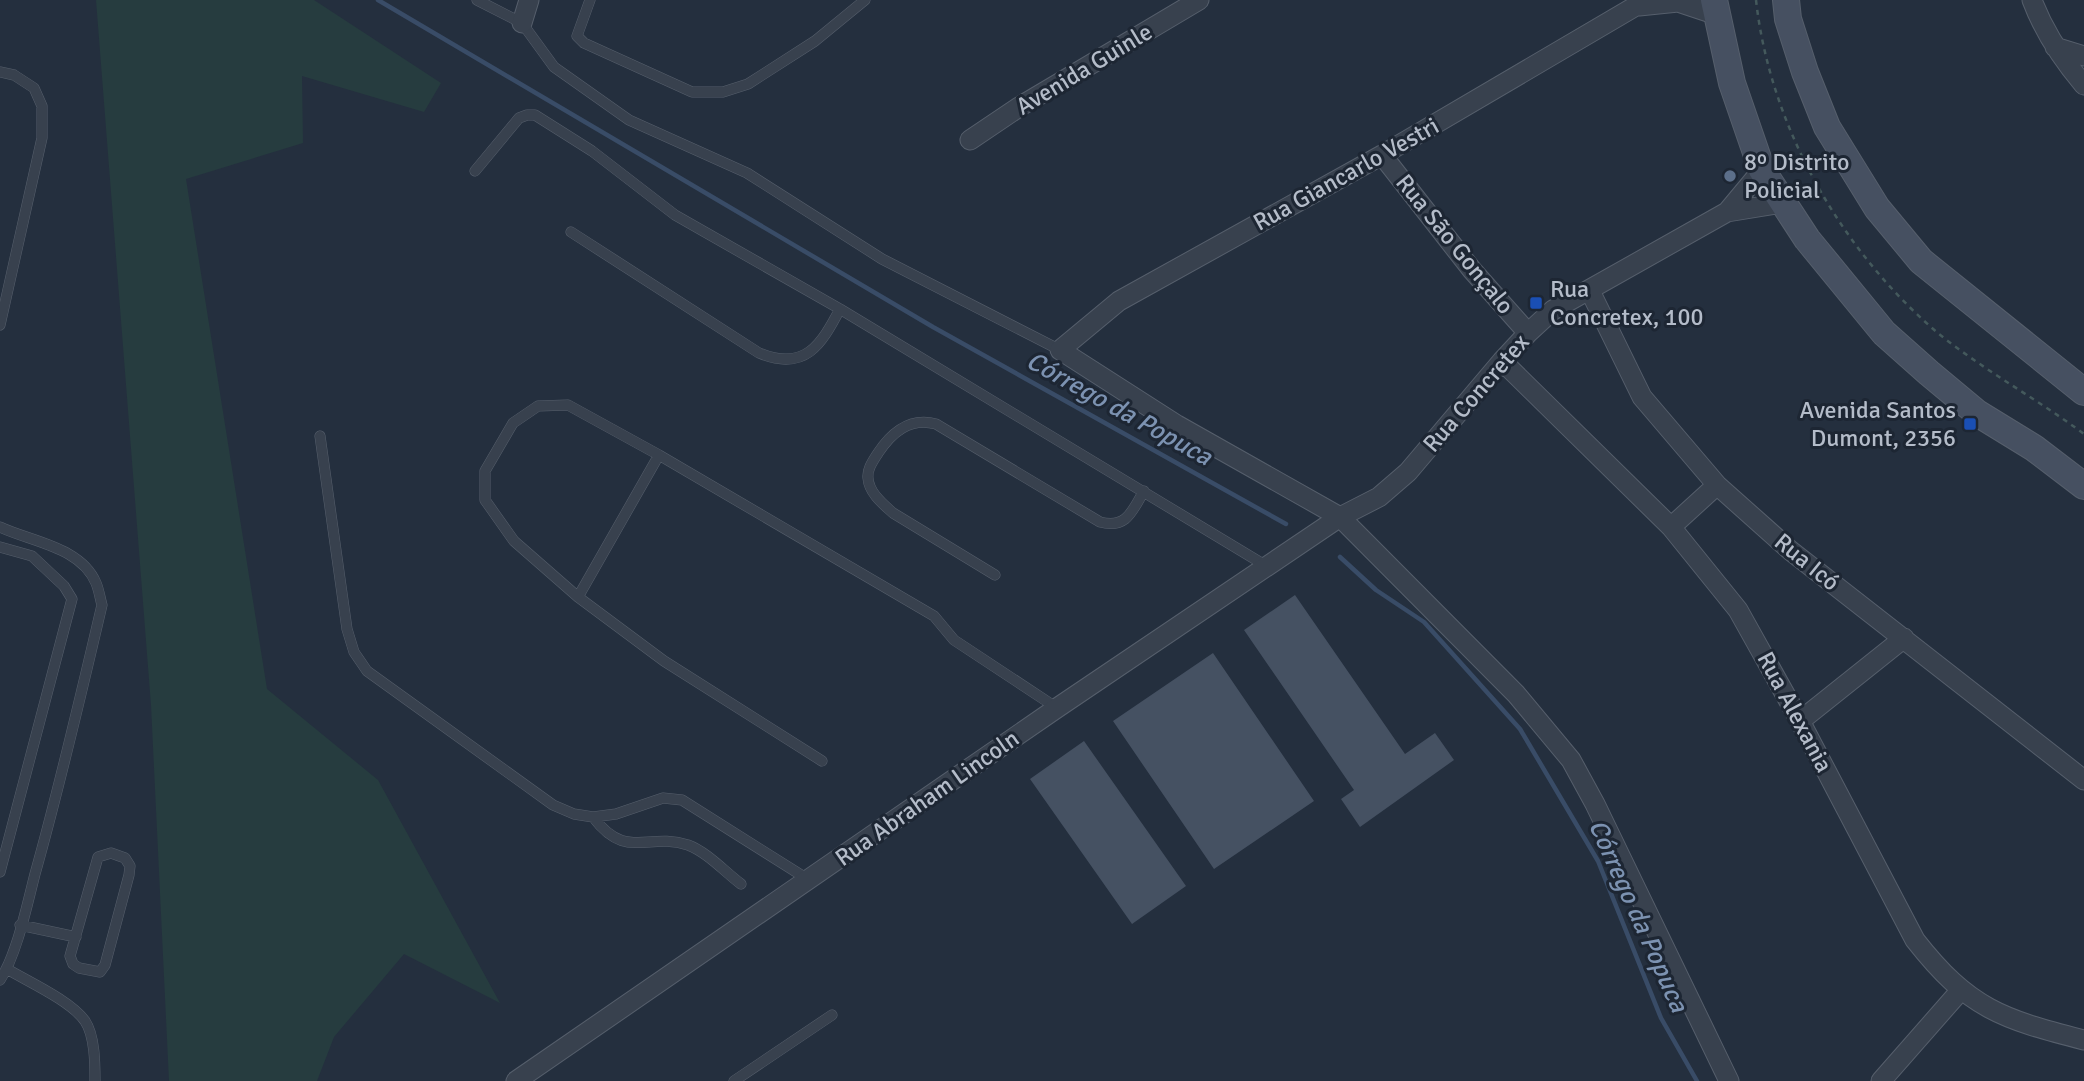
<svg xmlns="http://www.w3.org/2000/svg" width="2084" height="1081" viewBox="0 0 2084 1081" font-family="Signika,sans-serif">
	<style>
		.green { fill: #263c3f }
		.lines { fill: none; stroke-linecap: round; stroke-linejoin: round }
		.stream { stroke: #394c67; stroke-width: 4.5 }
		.building { fill: #455162 }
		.service-casing { stroke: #565f6c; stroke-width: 11 }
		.minor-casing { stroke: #565f6c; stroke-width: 21 }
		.secondary-casing { stroke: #565f6c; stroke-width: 28 }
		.path { stroke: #44595c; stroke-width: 2.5; stroke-dasharray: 5 5; stroke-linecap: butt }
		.service { stroke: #38414e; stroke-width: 10 }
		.minor { stroke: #38414e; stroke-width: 19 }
		.secondary { stroke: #465061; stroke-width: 26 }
		.service-dot { fill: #5c6f8a; stroke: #1d2633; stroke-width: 2.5 }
		.transit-dot { fill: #1a4fb4; stroke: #1d2633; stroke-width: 2.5 }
		.labels { text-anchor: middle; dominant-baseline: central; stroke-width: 6; stroke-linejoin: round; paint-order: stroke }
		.street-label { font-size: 24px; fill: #b4bcc9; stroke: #1d2633 }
		.poi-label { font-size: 24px; fill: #b4bcc9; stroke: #1d2633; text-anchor: start }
		.water-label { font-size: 26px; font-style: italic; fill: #7c92b1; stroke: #1d2633 }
	</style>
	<rect width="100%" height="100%" fill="#242f3e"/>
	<path class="green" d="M96 0H314L441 83 424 112 302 76 303 143 186 179 267 689 378 780 500 1003 404 954 334 1037 317 1081H169L151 705Z"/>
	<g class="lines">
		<path class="stream" d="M378 0 933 327 1286 524
			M1340 557 1376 590 1424 622 1520 729 1598 861 1661 1018 1697 1081"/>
	</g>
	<path class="building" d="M1295 595 1405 754 1435 733 1454 760 1360 827 1341 799 1354 790 1244 630Z
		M1213 653 1314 801 1214 869 1113 721Z
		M1084 741 1186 886 1132 924 1030 779Z"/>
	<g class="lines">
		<defs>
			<path id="service" d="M477 0 522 23 554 67 629 120 747 173 882 259 1060 350
				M590 0 577 36 584 43 692 92H723L748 84 815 41 865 0
				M0 72 14 75 34 88 42 106V138L0 325
				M475 171 519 118 527 115H535L592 151 675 215 840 309 1268 567
				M571 232 759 353C805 372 821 345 840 309
				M320 436 347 629 354 652 367 671 553 805 574 814 593 817 616 814 663 798 682 800 809 880
				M0 527C32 542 81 547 96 583 99 590 100 598 102 605 81 695 60 785 35 874 27 905 17 954 0 980
				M0 547 32 556 64 586 72 599 0 872
				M995 575 893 513C883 504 869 493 868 478 867 469 873 461 878 453 892 432 910 417 936 424L1100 522C1127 529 1132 511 1144 491
				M578 597 659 455
				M822 761 664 661 578 597 514 541 485 500V471L513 423 538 406 568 405 659 455 934 616 954 640 1057 708
				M593 817C626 861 647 832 688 845 707 852 725 872 741 884
				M111 853 125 858 130 866 129 875 105 965 100 972 79 968 73 964 70 956 98 857Z
				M20 925 76 937
				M7 969C29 982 71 1001 85 1021 95 1036 95 1064 95 1081
				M734 1081 832 1015"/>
			<path id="minor" d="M1646 0 1382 155 1119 301 1060 350 1177 425 1340 517 1516 694 1571 760 1595 804 1729 1081
				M2032 0C2044 32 2062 59 2084 85
				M1639 6 1678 2 1717 15
				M522 23 529 0
				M2055 47 2084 56
				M970 140 1019 107 1199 0
				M1382 155 1472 270 1528 333
				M1727 212 1762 170
				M1590 291 1642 397 1717 485 1791 551 2084 780
				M1502 361 1671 527 1738 610 1800 721 1915 940C1969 1009 2002 1019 2084 1040
				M1671 527 1717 485
				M1800 721 1904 638
				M516 1081 1057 708 1340 517 1379 497 1408 472 1502 361 1528 333 1553 310 1727 212 1783 203
				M1881 1081 1960 991"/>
			<path id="secondary" d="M1714 0 1732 83 1762 170 1807 239 1884 333 1929 373 1977 413 2034 448 2084 486
				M1786 0 1788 19 1805 72 1827 127 1877 208 1921 261 2084 392"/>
		</defs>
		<use href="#service" class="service-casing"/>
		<use href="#minor" class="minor-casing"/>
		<use href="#secondary" class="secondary-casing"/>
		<path class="path" d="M1756 0C1770 127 1842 252 1939 334 1985 371 2037 399 2084 434"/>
		<use href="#service" class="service"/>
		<use href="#minor" class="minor"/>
		<use href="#secondary" class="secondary"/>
	</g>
	<circle class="service-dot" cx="1730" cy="176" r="7"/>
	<g class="transit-dot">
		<rect x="1529" y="296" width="14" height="14" rx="3.5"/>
		<rect x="1963" y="417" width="14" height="14" rx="3.5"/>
	</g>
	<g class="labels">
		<g class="street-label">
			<text transform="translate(1084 69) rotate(-31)">Avenida Guinle</text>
			<text transform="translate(1346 174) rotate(-29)">Rua Giancarlo Vestri</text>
			<text transform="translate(1455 244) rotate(51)">Rua São Gonçalo</text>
			<text transform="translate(1476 393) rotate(-49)">Rua Concretex</text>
			<text transform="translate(1807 562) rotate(39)">Rua Icó</text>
			<text transform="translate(1795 712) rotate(62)">Rua Alexania</text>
			<text transform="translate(927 798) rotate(-35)">Rua Abraham Lincoln</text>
		</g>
		<g class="poi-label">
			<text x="1744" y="162">8º Distrito<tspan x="1744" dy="28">Policial</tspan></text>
			<text x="1550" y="289">Rua<tspan x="1550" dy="28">Concretex, 100</tspan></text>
			<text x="1956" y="410" text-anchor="end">Avenida Santos<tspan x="1956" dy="28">Dumont, 2356</tspan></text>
		</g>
		<g class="water-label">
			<text transform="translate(1119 409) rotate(29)">Córrego da Popuca</text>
			<text transform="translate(1638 916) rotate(66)">Córrego da Popuca</text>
		</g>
	</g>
</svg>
